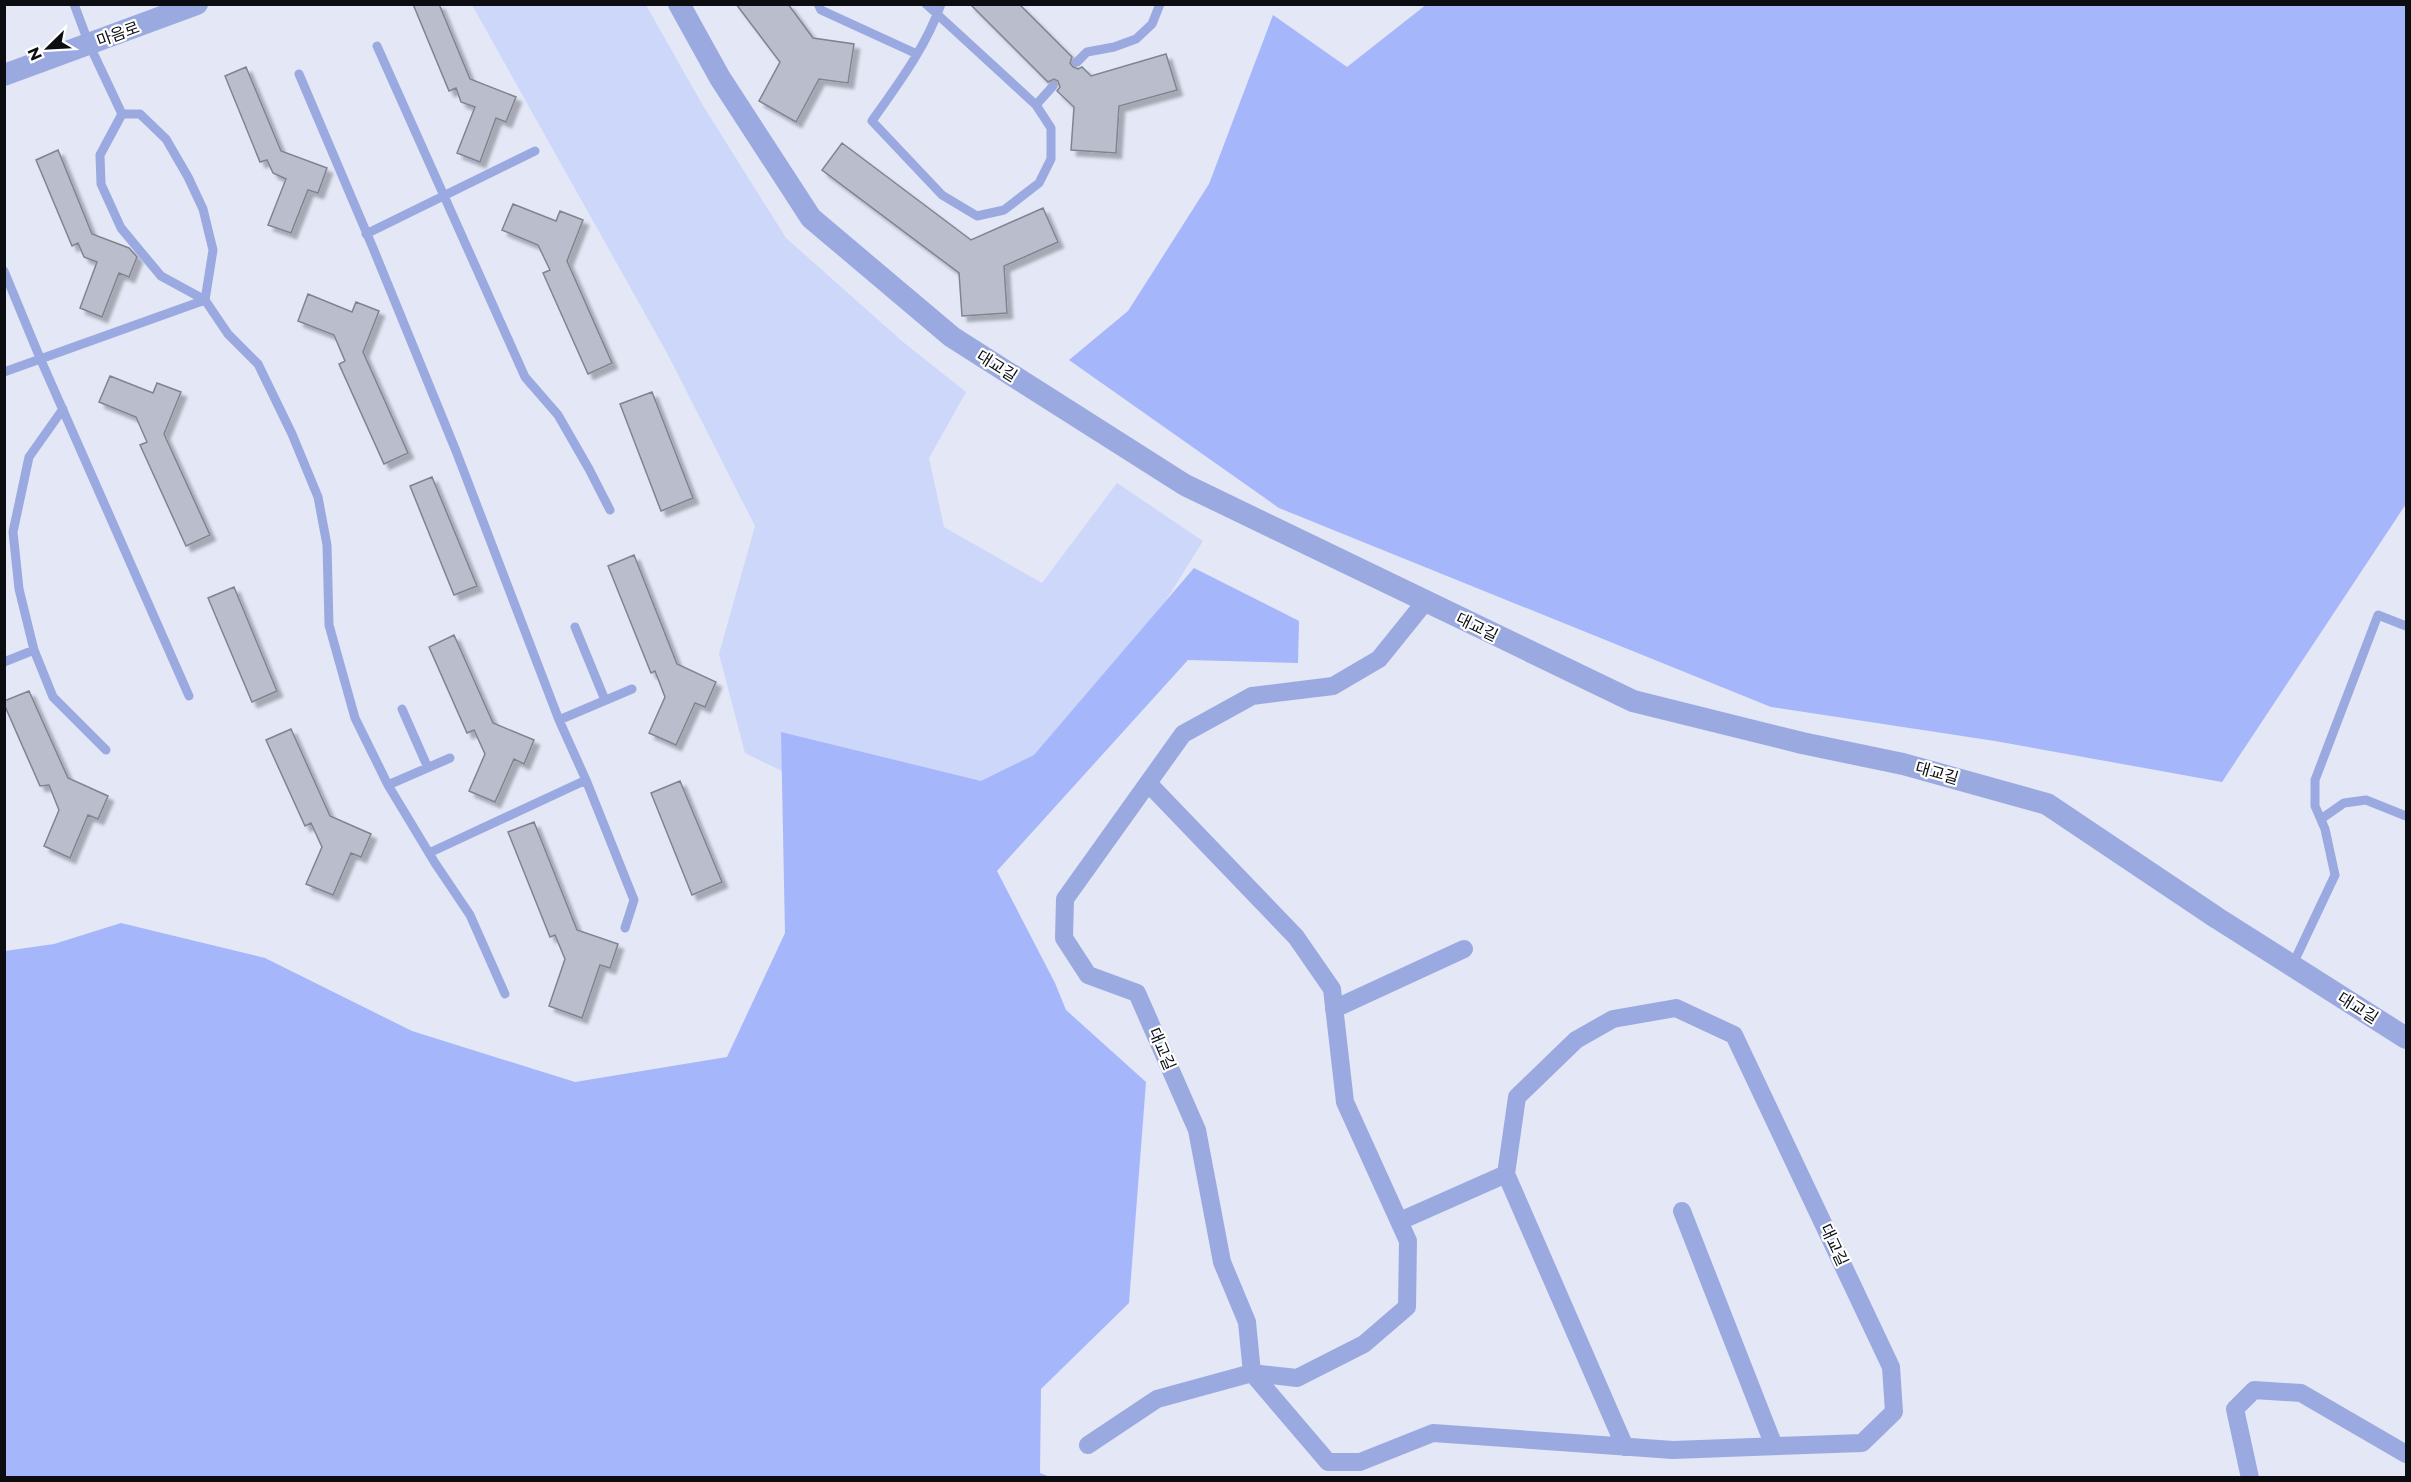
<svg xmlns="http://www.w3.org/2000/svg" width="2411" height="1482" viewBox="0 0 2411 1482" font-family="Montserrat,'Noto Sans KR',sans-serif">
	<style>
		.green { fill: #cdd7fa }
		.forest { fill: #a6b6fb }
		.building { fill: #babecc; stroke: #808491; stroke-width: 1.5; filter: url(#shadow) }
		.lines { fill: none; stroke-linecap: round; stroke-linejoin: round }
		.service { stroke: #9ba9e1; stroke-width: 9 }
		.minor { stroke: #9ba9e1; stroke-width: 18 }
		.tertiary { stroke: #9ba9e1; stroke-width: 22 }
		.labels { text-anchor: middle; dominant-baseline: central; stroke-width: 4.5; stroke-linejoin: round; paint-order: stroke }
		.street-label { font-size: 16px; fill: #0b0d11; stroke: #fff }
	</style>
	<defs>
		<filter id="shadow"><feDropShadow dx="5.5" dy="5.5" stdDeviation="1.5" flood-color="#0004"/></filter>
	</defs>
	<rect width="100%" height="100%" fill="#e3e7f6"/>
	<path class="green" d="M472 5H646L702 104 786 238 903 342 966 392 929 458 944 527 1042 583 1117 483 1203 541 1084 732 998 813 841 800 745 753 719 654 755 526 667 353Z"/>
	<path class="forest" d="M1427 4 2406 5V504L2222 782 1995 741 1771 707 1279 508 1069 360 1128 311 1209 184 1273 15 1347 67Z
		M1194 568 1299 621 1298 663 1188 660 997 871 1055 983 1066 1010 1146 1082 1129 1303 1041 1389 1040 1473 1050 1477H5V951L54 944 121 923 265 958 412 1031 575 1082 727 1057 785 933 781 732 981 781 1034 755Z"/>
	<path class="building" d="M413 4H439L470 79 516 97 506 122 496 118 480 162 457 153 475 107 461 102 456 88 449 91Z
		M736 4H788L813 38 854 44 848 83 819 79 796 122 759 101 780 62Z
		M970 4H1019L1072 57 1070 63 1073 67 1078 69 1082 67 1091 76 1166 54 1177 90 1119 106 1116 153 1071 150 1074 107 1057 91 1060 87 1058 81 1054 79 1048 82Z
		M246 67 281 151 327 168 318 193 308 190 291 233 268 225 286 179 273 173 267 160 260 162 225 76Z
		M842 143 971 240 1043 208 1058 242 1004 266 1007 313 962 316 959 273 822 170Z
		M58 150 92 234 129 248 137 257 129 277 119 273 102 317 80 308 97 262 84 257 78 243 72 246 36 160Z
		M513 204 556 221 560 211 583 220 567 261 612 363 588 374 543 273 550 270 538 245 502 230Z
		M308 294 352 312 356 302 379 311 363 352 408 453 384 464 339 364 345 361 334 335 298 321Z
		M110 376 153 393 157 383 181 392 164 434 210 535 186 546 140 445 147 442 136 417 99 402Z
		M652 392 693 498 661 511 620 404Z
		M432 477 477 586 454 595 410 486Z
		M634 555 677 664 716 682 705 707 695 703 676 745 649 733 665 697 655 671 651 673 608 566Z
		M234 587 277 691 252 702 208 598Z
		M454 635 493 723 534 740 524 764 514 759 495 802 469 791 485 754 474 730 467 733 429 647Z
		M29 691 68 778 108 796 98 819 88 815 70 858 44 846 59 810 49 785 40 786 4 704V701Z
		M291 729 330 816 371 834 361 857 351 853 333 895 306 884 322 847 311 823 305 826 266 740Z
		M680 781 722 882 692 895 651 793Z
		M534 822 577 930 618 944 610 968 600 965 582 1018 549 1006 565 959 555 935 550 937 508 832Z"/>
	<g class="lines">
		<path class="service" d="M74 4 89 44 122 114
			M818 4 821 10 917 54
			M926 4 938 15 1036 105 1051 128V159L1039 183 1004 210 977 216 942 195 872 121C898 84 926 47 941 4
			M377 46 525 377 558 415 589 469 610 510
			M1077 62 1087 52 1114 47 1136 39 1152 24 1160 4
			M299 74 373 248 456 451 559 720 586 780 634 900 625 928
			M1036 105 1053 86
			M122 114 100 155 101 184 121 228 161 276 205 300 228 334 258 364 292 434 318 497 327 545 329 625 355 718 388 785 435 863 470 915 505 994
			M122 114H140L166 139 188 177 203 209 213 250 205 300
			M366 234 535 151
			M4 271 40 358 189 696
			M4 372 205 300
			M63 409 29 457 13 532 19 589 34 650 53 697 106 750
			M575 627 605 700
			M4 662 34 650
			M402 709 428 768
			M559 720 632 689
			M388 785 450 758
			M2321 819 2344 803 2366 800 2406 816
			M429 853 586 780
			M2292 966 2335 875 2325 829 2315 806V780L2378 615 2406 626"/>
		<path class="minor" d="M1425 602 1379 659 1333 686 1252 696 1183 734 1065 899 1064 938 1088 975 1137 993 1197 1130 1222 1262 1247 1322 1252 1373 1328 1462H1360L1433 1433 1673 1450 1862 1443 1894 1412 1891 1367 1734 1035 1676 1008 1613 1019 1576 1040 1517 1097 1506 1174 1625 1447
			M1334 1009 1464 949
			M1682 1211 1774 1446
			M1400 1221 1506 1174
			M1088 1445 1157 1399 1252 1373 1297 1378 1364 1344 1407 1307 1408 1241 1345 1102 1332 989 1296 937 1148 783
			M2250 1478 2235 1409 2254 1390 2301 1393 2406 1454"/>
		<path class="tertiary" d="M679 4 720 78 811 218 952 337 1185 485 1633 701 1802 743 1903 764 2047 804 2217 918 2406 1038
			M4 75 197 4"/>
	</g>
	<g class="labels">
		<g class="street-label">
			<text transform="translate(118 34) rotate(-20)">마음로</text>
			<text transform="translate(997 366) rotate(32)">대교길</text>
			<text transform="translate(1477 627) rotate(26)">대교길</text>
			<text transform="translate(1937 773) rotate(16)">대교길</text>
			<text transform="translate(2358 1008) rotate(32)">대교길</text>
			<text transform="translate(1162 1049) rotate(67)">대교길</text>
			<text transform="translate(1834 1245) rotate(65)">대교길</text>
		</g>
	</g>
	<rect width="2411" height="1482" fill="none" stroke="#0b0d11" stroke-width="12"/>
	<g transform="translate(48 48) rotate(246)" stroke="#ffffff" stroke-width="4.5" paint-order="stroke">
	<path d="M0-4.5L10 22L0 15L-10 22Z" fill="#0b0d11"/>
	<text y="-9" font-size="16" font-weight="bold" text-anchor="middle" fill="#0b0d11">N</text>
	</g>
</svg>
